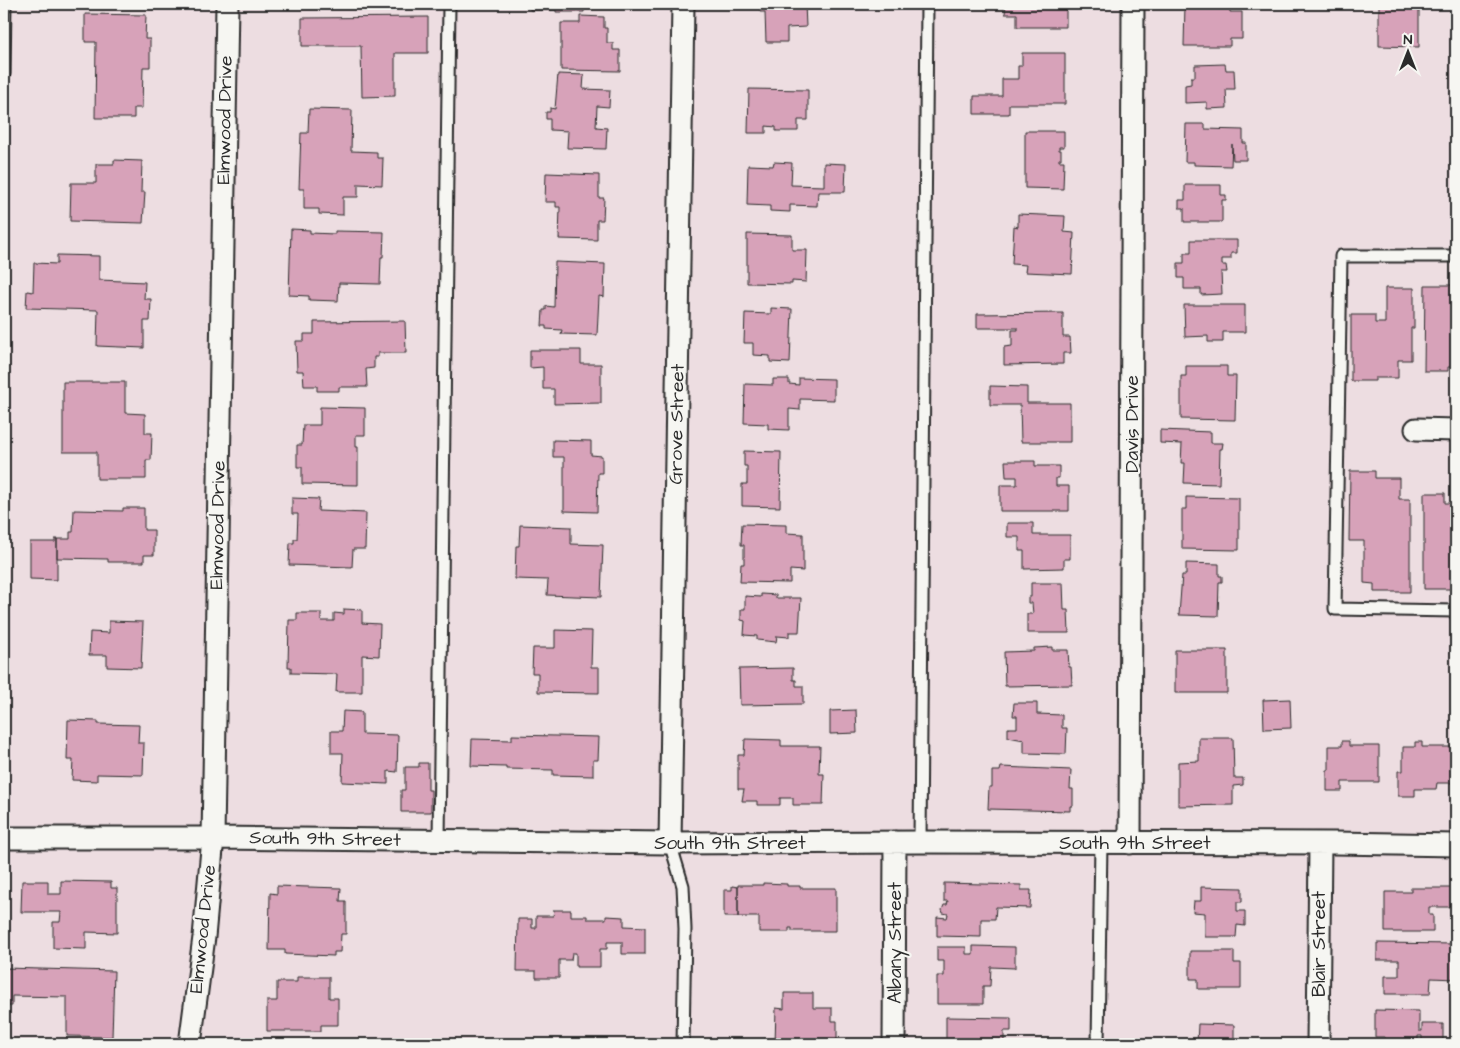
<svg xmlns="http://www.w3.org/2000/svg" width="1460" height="1048" viewBox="0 0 1460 1048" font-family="'Architects Daughter',sans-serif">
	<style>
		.building { fill: #d7a2b9; stroke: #2b2b2b }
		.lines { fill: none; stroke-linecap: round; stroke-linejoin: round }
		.service-casing { stroke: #2b2b2b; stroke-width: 15 }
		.minor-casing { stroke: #2b2b2b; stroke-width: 25 }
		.service { stroke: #f6f6f2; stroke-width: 11 }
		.minor { stroke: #f6f6f2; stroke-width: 21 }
		.labels { text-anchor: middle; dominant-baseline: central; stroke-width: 4.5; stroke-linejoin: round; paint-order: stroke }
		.street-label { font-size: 19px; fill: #2b2b2b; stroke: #f6f6f2 }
	</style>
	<rect width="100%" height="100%" fill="#eddde1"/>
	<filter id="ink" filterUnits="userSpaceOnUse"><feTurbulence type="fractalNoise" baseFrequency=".02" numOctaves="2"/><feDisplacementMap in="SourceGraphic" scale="10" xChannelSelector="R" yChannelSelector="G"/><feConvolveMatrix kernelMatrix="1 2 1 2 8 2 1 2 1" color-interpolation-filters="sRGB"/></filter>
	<g filter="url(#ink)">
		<path class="building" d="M530 4H584V12H556V10H530Z
			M749 4H805L806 27 787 28V42H766L765 12H760V7H749Z
			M1006 4H1066V27H1017V14H1005Z
			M1185 4H1230V12H1242V39H1230V46H1184Z
			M1379 4H1419V47L1379 46Z
			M85 14 146 15 145 39H150V67H143L142 108H134V118H95L96 42H85Z
			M580 16 604 17V28H607V43H613V50H620V71L561 70V23H580Z
			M428 17V53H395V96L362 97 361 46H302V18Z
			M1022 53H1065V104H1009V114H974V96H1002V79H1018V66H1022Z
			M1225 64 1226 70H1234L1235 89H1226L1227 108 1207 109V102L1185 103V85L1191 84V77H1195V65Z
			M558 74 584 75 583 89 610 90 609 107 597 106 596 127 607 128 606 149 567 148 568 131 550 130V119H546V112H550V108L555 109Z
			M749 89 808 90V120H798V131H776V127L766 126V133H748Z
			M309 109 352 110 351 151 377 152V158H383L382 185 358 184V197H343V215L319 214V209H304V189H299L301 133H308Z
			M1186 124H1205V129L1243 130V143H1246V160H1233L1232 144 1231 166 1194 165V162H1185Z
			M1025 131H1064V147H1059V150H1061V159H1059V161H1064L1063 189 1025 188Z
			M114 160 142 161 141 192H145L143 223 70 221 71 183H96V164H114Z
			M774 162 792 163 791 185 824 186V163L846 164 845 192H818L817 206 790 205V212L770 211V206L747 205 748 165 773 166Z
			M546 173 599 175V198H604L603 220H597V240L559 239 560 207H556V202H545Z
			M1185 185H1221V195H1226V200H1222V222H1184V208H1179V200H1185Z
			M1018 214 1065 216 1064 232 1074 233 1072 274 1025 272 1026 265 1012 264 1014 226 1018 227Z
			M291 229 310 230V233L335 234V231L384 232 383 257H381L380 284 339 283 338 301 309 300V296L289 295Z
			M747 234 792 235V250H807L806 282 792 281V284L747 283Z
			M1191 240H1237V253H1231V259H1222V265H1226L1227 272H1221L1222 294 1201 295V289H1184V278H1178V263H1184V253H1191Z
			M57 255 99 256V280L145 282 144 299H151L150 321H144V348L97 346 98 310 26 308 27 291 33 292 34 263 57 264Z
			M555 262 605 264 604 297 599 296 597 335 561 334 562 330 546 329V326H542L543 310H546V306L554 307Z
			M1425 285H1456V367H1448V371H1424Z
			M1385 288H1414V328H1411V360H1398V378H1375V381H1351V315H1375V323H1385Z
			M1184 305H1245V332H1223V342H1208V336L1185 337Z
			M771 308 792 309 790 363 770 362V356L753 355V343H744L745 313 771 314Z
			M1063 313V337H1070L1071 353H1063V364L1004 365V347L1012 346V330H1018V328H977V314Z
			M405 321 406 353H378V357H374V368L366 369 367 387H339V391H317V386H304L303 371H297L296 341H304V334H314V322Z
			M530 350H581V364H601V403L554 404V389H543V367L530 368Z
			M1186 366H1227V376H1236L1235 420 1181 419V376H1186Z
			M799 378 834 379V400L800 399V410L789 409V430L768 429V424L744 423 745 384 773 385V379H789V384L799 385Z
			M63 382H125V413L145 414V433H152L151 460H146V479H97V452H63Z
			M990 386 1027 387V403H1070V442H1021L1020 405H990Z
			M320 407 365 408V435H356V447H358V485L302 484V467H297V445H302L303 425H320Z
			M1160 430 1211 432V443H1223L1222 449H1220L1219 484 1184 483 1185 463H1181L1182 444 1160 443Z
			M553 440 591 441V455L602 456V473H598L597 512 564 511V457H553Z
			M744 451 781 452 780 507 742 506V484H747V466H744Z
			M1005 461H1035V466H1059V478H1056V486H1069V511H1000V485H1017V477H1006Z
			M1350 471H1375V478H1399V499H1410V592H1374V584L1364 583V541H1349Z
			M1424 493H1445V503H1456V543H1452V589H1424Z
			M1186 497 1239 498V550L1182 549V509H1186Z
			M292 498 319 499 318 511 366 513 365 549H353L352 567 289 565 290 543H294V539H297L298 514H292Z
			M123 508H144V530H154V555H144V562H108V559L57 558V539H70V532H73L74 510 123 511Z
			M1007 523H1033V535H1070V559H1064V568L1024 569V551H1019V537H1007Z
			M742 524 786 525V533L803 534V571L790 570V583L740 582 741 564H744V545H741Z
			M520 525 571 527V544L603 545 601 597 547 595 548 580 515 579 516 546H519Z
			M55 539H57V580L30 579V542H55Z
			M1186 563 1219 564V576H1222V582H1219L1218 616 1179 615 1182 575H1186Z
			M1031 583H1063L1064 610H1068L1069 633H1027V614H1033L1032 603H1028V597H1031Z
			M761 594 776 595V598H801L799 632H789V637L777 636 776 642 757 640V636L744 635 745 621 741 620V609H745V596L761 597Z
			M344 609 362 610V623L380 624 379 656 362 655V692H336L337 674 291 673V667H288L289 620H297V613H321V621H334V613L344 614Z
			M109 621 143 622 141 668 107 667V655H89L90 632 109 633Z
			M555 630 592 631 591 667H599V693L538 692V673H532L533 648H555Z
			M1052 647V650H1068L1069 667H1071L1072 685 1005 686 1004 652 1034 651V648Z
			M1175 650H1227V693H1175Z
			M793 668V680H796V686H803V704L740 705 739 669Z
			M1290 699 1291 728 1264 729 1263 700Z
			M1014 703H1037V714L1062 715V728H1067L1066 754 1024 753V740L1008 737V728H1017V716H1013Z
			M856 710 857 733 830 734V711Z
			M343 711 362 712V734L398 735 397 772 388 771V784L342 782 343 753H331V731H342Z
			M68 720 98 721V724L139 725 138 743H144L143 775 97 774V781L72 780 73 760H67Z
			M512 735 599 737 598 760H593V776L553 775V770L506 769V767L471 766 472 739 512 740Z
			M1199 738H1233L1234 778H1243V785L1233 786V805L1178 806V762L1199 761Z
			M745 739 781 740V746H820L819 774H824L823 805H793V798H780V805H757V801H742L744 789H738V755H744Z
			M1342 741H1349V746H1379V782H1342V791H1327V770H1329V746H1342Z
			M1415 742H1422V747H1452V783H1437L1436 789H1415V796H1398V771H1403V747H1415Z
			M419 763H428V790H431V812H401V790H405V767H419Z
			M1001 767 1071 770 1070 789H1073V806H1070V811L988 809 989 787H992V771H1000Z
			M22 881H48V894H61V881L111 882V888H117V933L86 932V949L53 948V922H60L61 912H21Z
			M763 883 787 884V886H800V888H836V931H792V928H789V932H759V917H738V885H763Z
			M944 883 1021 885V890H1031L1030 908 996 907 995 919H981V937L937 936V917L947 918 948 914 943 913 942 910 944 905H947L948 901H944Z
			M277 886 341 888 340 901H346V934H341L340 952H334V956L285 954V950H269L270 893 277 894Z
			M732 886 738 887V917H724V890H732Z
			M1201 887 1242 888V902H1237V911H1245V926L1237 925 1236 937H1205V913L1193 912 1194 901H1201Z
			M1411 888H1456V907H1429V915H1433V932H1385V892H1411Z
			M554 910H571V916H587V919H606V916L624 917V926L645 927V954H622V942H607V949H600V967H576V953H572L571 960H559V978H536V971H517L518 919H532V928H536V916H553Z
			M1377 943 1456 944V979L1431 978 1430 994H1385V976H1399V960H1377Z
			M973 946 1015 947V968L991 967 990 986H983V1004H937V976H944V961H937V947H966V954H973Z
			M1190 951H1234V963H1241V989H1198V979H1190Z
			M4 968 114 971 112 1037 67 1036V997L12 996V1006H4Z
			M297 977H329V998H338V1025H321V1031H267V1001H277V982H297Z
			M784 993H813V1008H832V1021H837V1042H840V1044H775L776 1008 784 1009Z
			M1375 1010 1419 1011V1031H1422V1024H1443V1044H1422V1036H1418V1044H1385V1037H1375Z
			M946 1017 1011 1018V1031H1004V1044H946Z
			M1198 1024 1234 1025V1044H1197Z"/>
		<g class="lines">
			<defs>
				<path id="service" d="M4 74 5 4
					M1456 256H1341L1335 609 1456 611
					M439 841 449 4
					M920 842 927 4
					M670 843 683 886 685 929 683 1044
					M1098 1044 1101 843"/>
				<path id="minor" d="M1416 429 1456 430
					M4 838H213L670 843 920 842 1335 843 1456 845
					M670 843 683 4
					M1130 843 1133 4
					M190 1044 204 937 213 838 227 4
					M894 1044 895 842
					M1318 1044 1320 843"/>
			</defs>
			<use href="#service" class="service-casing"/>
			<use href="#minor" class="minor-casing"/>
			<use href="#service" class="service"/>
			<use href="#minor" class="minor"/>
		</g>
	</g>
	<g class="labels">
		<g class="street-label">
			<text transform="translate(225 120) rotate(-89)">Elmwood Drive</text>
			<text transform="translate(677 424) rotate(-89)">Grove Street</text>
			<text transform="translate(1132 424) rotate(-90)">Davis Drive</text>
			<text transform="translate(218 525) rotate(-89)">Elmwood Drive</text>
			<text transform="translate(325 839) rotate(1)">South 9th Street</text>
			<text x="730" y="843">South 9th Street</text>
			<text x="1135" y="843">South 9th Street</text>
			<text transform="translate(203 929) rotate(-84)">Elmwood Drive</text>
			<text transform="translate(895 943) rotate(-90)">Albany Street</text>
			<text transform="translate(1319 944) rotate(-90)">Blair Street</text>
		</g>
	</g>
	<rect width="1460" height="1048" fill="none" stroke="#f6f6f2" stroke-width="20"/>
	<rect x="10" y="10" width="1440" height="1028" fill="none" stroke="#2b2b2b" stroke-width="2" filter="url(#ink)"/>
	<g transform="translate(1408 52)" stroke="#f6f6f2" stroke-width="4" paint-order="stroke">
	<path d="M0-4L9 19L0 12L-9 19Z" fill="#2b2b2b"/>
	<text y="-8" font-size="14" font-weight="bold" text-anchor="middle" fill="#2b2b2b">N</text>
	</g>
</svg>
